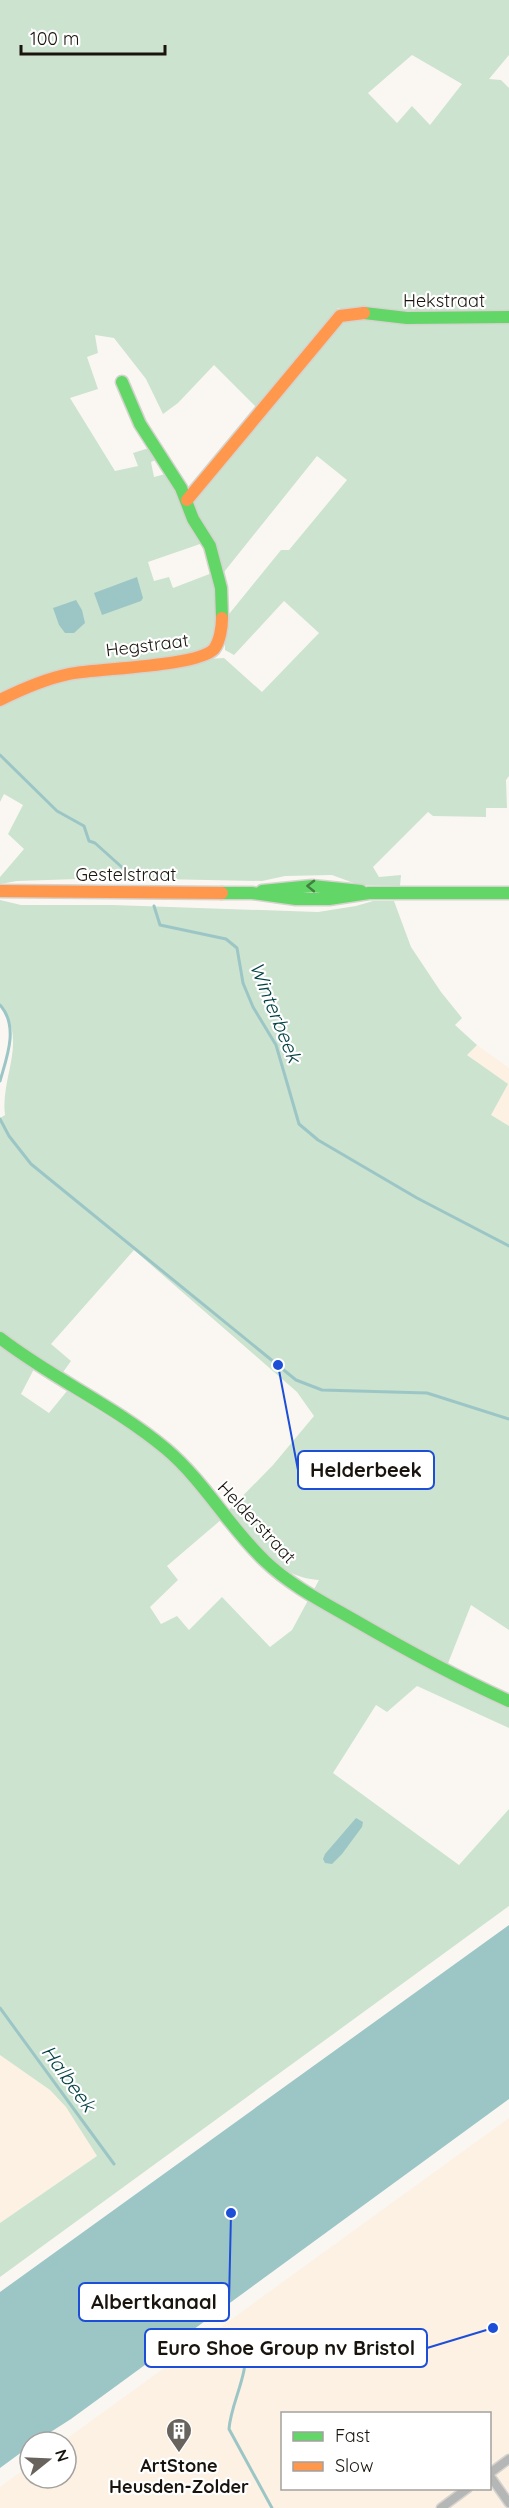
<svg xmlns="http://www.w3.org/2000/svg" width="509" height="2508" viewBox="0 0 509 2508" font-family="Quicksand,sans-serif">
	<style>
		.built { fill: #fcf1e3; fill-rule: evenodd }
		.green { fill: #cce3cf; fill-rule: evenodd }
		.water { fill: #9cc6c6 }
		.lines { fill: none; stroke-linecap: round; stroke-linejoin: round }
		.stream { stroke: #9cc6c6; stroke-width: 3 }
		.street-casing { stroke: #d5d3ce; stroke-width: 11 }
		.fast-casing { stroke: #d5d3ce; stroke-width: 15 }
		.slow-casing { stroke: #d5d3ce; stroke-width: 15 }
		.street { stroke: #b5b6b6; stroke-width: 8 }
		.fast { stroke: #63d668; stroke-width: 12 }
		.slow { stroke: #ff974d; stroke-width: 12 }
		.oneway { stroke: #427f3f }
		.labels { text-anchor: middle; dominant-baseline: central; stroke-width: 4.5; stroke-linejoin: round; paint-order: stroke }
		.street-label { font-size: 18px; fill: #19140d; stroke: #fff }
		.poi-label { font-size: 18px; font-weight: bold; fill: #19140d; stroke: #fff }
		.water-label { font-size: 20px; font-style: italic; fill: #013f41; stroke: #fff }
		.leader { fill: none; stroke: #1d4ed8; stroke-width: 2 }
		.callout-dot { fill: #1d4ed8; stroke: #fff; stroke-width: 2 }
		.callout { fill: #fff; stroke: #1d4ed8; stroke-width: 2 }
		.callout-label { font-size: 20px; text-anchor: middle; font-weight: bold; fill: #19140d }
	</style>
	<rect width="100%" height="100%" fill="#faf7f2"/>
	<path class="built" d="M477 1045 509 1068V1126L491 1116 484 1068 467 1054Z
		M0 2055 50 2090 66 2107 97 2156 0 2223Z
		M509 2118V2508H0V2487L30 2465V2478H66V2442H62ZM282 2414H490V2488H282Z"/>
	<path class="green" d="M0 0H509V55L489 79 501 80 509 88V776L506 780 507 808H486V817L433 816 428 812 373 867 379 877 401 875 400 886 359 885 332 875 285 876 262 881 109 878 17 881 0 884V877L24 849 8 834 23 805 4 794 0 802V706C64 673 136 669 206 659L224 658 262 692 319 633 284 601 234 655 225 650V619L281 550H289L347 480 317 456 220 577 192 505 347 312 338 308 257 408 214 365 178 403 163 414 146 379 114 338 95 335 98 353 87 357 98 389 70 398 115 471 138 466 133 453 152 447 158 459 151 462 154 477 169 473 203 543 148 562 154 581 169 577 173 588 212 573 219 631 216 641 199 654 118 663 0 695ZM412 55 462 84 430 125 412 106 397 123 368 93Z
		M0 900 21 905H113L318 912 356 906 373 901H394L411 947 441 992 462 1018 455 1025 477 1045 467 1055 508 1084 491 1115 509 1126V1630L471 1605 443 1676 509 1706V1728L417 1686 387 1712 376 1705 333 1773 459 1865 509 1809V1906L0 2277V2223L97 2156 66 2107 50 2090 0 2055V1347L34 1369 21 1394 49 1413 67 1391 152 1444 170 1460 222 1519 167 1566 178 1580 150 1607 161 1624 177 1616 189 1630 222 1597 270 1647 292 1630 319 1580C277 1578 253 1541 227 1512L273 1465 314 1416 297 1392 134 1250 51 1344 71 1361 61 1375 18 1347 0 1331V1118L5 1115C0 1076 29 1041 0 1005Z"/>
	<path class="water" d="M137 577 143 598 141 601 102 615 94 593Z
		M76 600 82 610 85 623 74 633H65L59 625 53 608Z
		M356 1818 363 1822 362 1827 342 1854 332 1864 325 1863 323 1859 325 1854Z
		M509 1925V2099L71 2419 35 2442H30V2446L0 2468V2292Z"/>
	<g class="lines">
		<path class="stream" d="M0 755 57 811 84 826 89 841 95 843 135 879
			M154 906 160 925 226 939 237 948 243 983 253 1007 276 1045 299 1124 318 1140 417 1198 509 1246
			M0 1005C19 1026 7 1057 0 1081
			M0 1119 9 1136 31 1164 296 1380 322 1390 427 1393 509 1419
			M0 2008 114 2164
			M244 2343C251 2372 231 2401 229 2429L272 2508"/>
		<defs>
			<path id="street" d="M490 2473 509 2459
				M490 2476 509 2503
				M441 2508 468 2488"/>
			<path id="fast" d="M364 313 407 318 509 317
				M122 382 140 424 181 488 193 519 210 546 221 588 222 618
				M262 891 312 886 361 891
				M222 893H252L296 899H329L369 893H509
				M0 1338C53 1379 115 1406 166 1449 204 1481 229 1527 265 1561 291 1586 325 1603 356 1621 406 1650 456 1677 509 1701"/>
			<path id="slow" d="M187 500 340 316 364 313
				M0 700C22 689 45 679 69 674 98 668 197 667 214 649 220 641 222 627 222 618
				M0 891 222 893"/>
		</defs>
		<use href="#street" class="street-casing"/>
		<use href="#fast" class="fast-casing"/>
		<use href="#slow" class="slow-casing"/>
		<use href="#street" class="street"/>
		<use href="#fast" class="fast"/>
		<use href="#slow" class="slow"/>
	</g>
	<defs><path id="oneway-chevron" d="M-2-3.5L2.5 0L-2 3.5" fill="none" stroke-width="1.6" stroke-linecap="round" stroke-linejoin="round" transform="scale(1.5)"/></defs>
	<use class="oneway" href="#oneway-chevron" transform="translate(311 886) rotate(-179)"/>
	<defs>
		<symbol id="building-pin" viewBox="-11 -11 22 30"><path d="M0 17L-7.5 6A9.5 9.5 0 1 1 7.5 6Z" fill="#68635d" stroke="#fff"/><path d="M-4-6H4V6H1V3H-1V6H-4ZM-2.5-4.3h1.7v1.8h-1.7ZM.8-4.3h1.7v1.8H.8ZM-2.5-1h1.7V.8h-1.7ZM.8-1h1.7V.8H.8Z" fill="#fff"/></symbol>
	</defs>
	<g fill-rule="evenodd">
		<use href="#building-pin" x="164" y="2416" width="30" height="40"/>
	</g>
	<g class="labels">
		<g class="street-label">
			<text x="444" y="300">Hekstraat</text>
			<text transform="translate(147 645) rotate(-7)">Hegstraat</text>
			<text x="126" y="874">Gestelstraat</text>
			<text transform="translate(257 1522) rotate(47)">Helderstraat</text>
		</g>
		<g class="poi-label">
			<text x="179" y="2465">ArtStone<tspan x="179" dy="21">Heusden-Zolder</tspan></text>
		</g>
		<g class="water-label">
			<text transform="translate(276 1012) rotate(68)">Winterbeek</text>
			<text transform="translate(69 2078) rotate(54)">Halbeek</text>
		</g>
	</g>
	<path class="leader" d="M278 1365L298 1470M231 2213L229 2302M493 2328L427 2348"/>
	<g class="callout-dot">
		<circle cx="278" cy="1365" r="6"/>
		<circle cx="231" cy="2213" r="6"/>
		<circle cx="493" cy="2328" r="6"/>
	</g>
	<g class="callout">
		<rect x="298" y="1451" width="136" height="38" rx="6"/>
		<rect x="79" y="2283" width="150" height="38" rx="6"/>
		<rect x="145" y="2329" width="282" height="38" rx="6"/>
	</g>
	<g class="callout-label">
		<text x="366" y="1477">Helderbeek</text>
		<text x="154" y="2309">Albertkanaal</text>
		<text x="286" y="2355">Euro Shoe Group nv Bristol</text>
	</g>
	<rect x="281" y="2412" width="210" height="78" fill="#ffffff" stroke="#a3a19e" stroke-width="1.5"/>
	<rect x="293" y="2432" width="30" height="9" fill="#63d668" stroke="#a3a19e" stroke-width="1.5"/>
	<text x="335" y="2442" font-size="18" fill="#19140d">Fast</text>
	<rect x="293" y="2462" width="30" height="9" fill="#ff974d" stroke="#a3a19e" stroke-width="1.5"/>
	<text x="335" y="2472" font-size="18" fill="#19140d">Slow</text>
	<g transform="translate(48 2460) rotate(72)"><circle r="28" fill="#ffffff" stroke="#a3a19e" stroke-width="1.5"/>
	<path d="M0-4.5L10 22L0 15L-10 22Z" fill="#68635d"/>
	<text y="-9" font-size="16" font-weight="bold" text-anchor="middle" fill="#19140d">N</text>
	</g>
	<path d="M21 45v9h144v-9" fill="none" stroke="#19140d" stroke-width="3"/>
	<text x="30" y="45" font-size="18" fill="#19140d" stroke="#ffffff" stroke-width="4.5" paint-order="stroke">100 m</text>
</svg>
